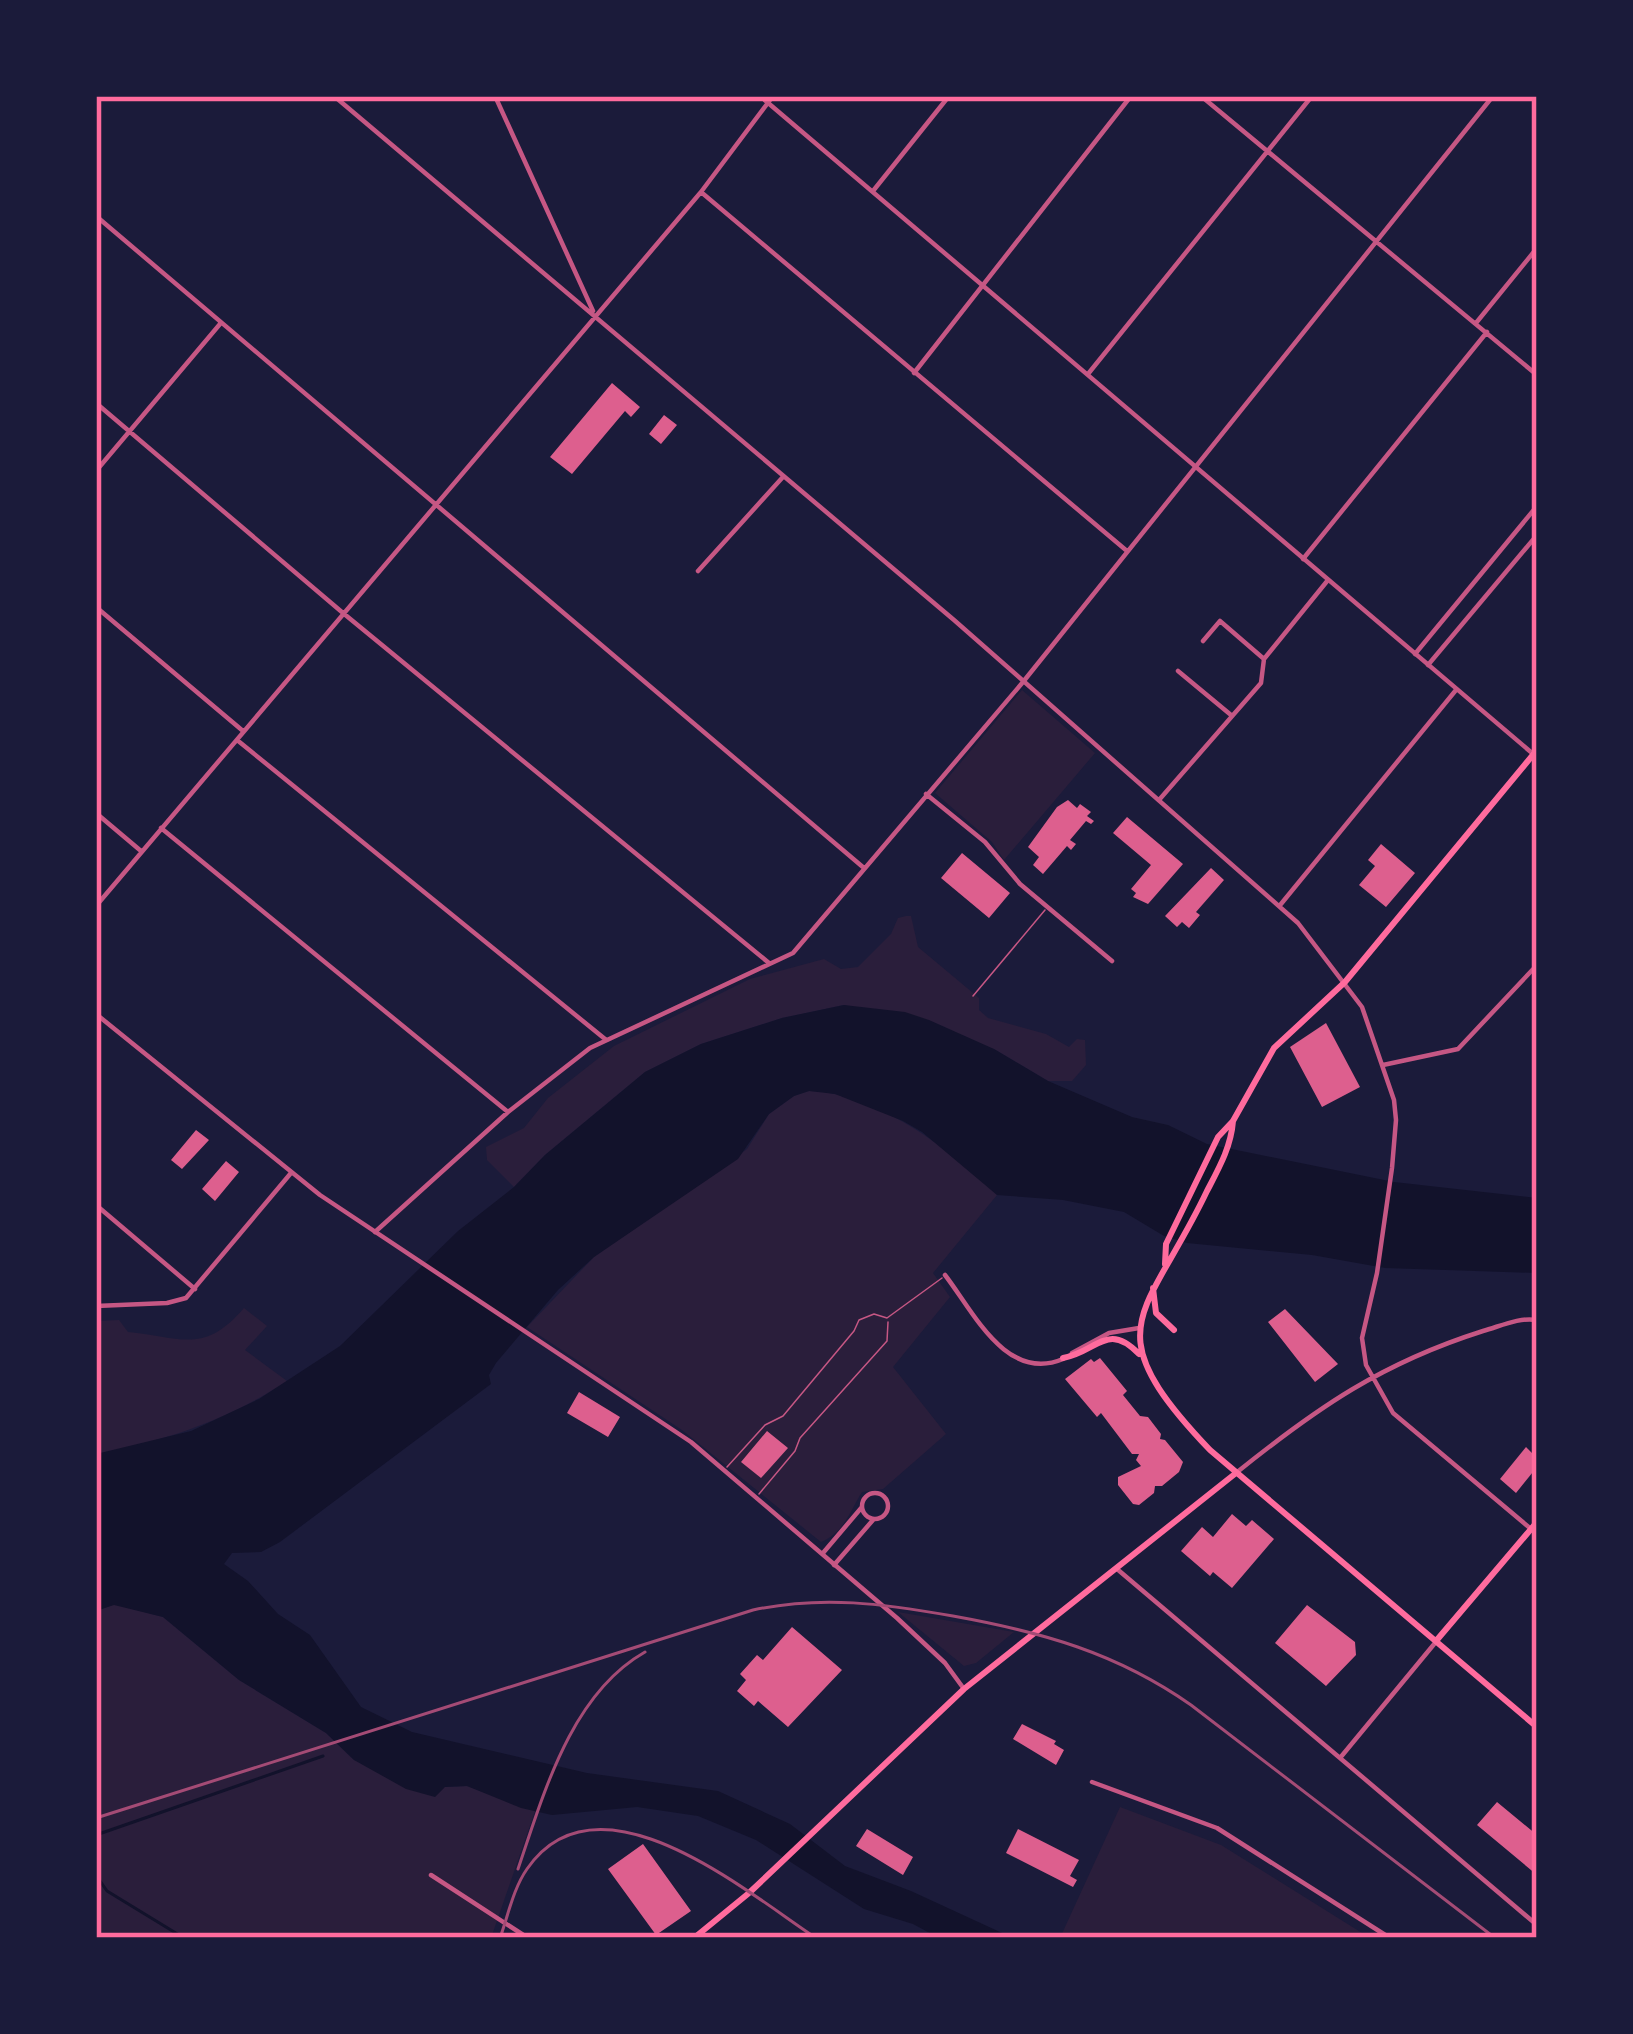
<svg xmlns="http://www.w3.org/2000/svg" width="1633" height="2034" viewBox="0 0 1633 2034" font-family="Barlow,sans-serif">
	<style>
		.green { fill: #2a1e3b }
		.water { fill: #12122b }
		.lines { fill: none; stroke-linecap: round; stroke-linejoin: round }
		.stream { stroke: #12122b; stroke-width: 3 }
		.building { fill: #dd5f8e }
		.service { stroke: #c65784; stroke-width: 1.5 }
		.minor { stroke: #c65784; stroke-width: 4.5 }
		.tertiary { stroke: #c65784; stroke-width: 4.5 }
		.primary { stroke: #ff6b9d; stroke-width: 6 }
		.rail { stroke: #a44b75; stroke-width: 3 }
		.neatline { fill: none; stroke: #ff6b9d; stroke-width: 4.5 }
	</style>
	<rect width="100%" height="100%" fill="#1b1b3a"/>
	<path class="green" d="M1022 690 1095 753 1004 860 992 842 935 793Z
		M906 916H911L918 947 979 998V1010L988 1018 1046 1034 1069 1047 1077 1039 1085 1040 1086 1065 1072 1081H1048L994 1049 844 1005 782 1018 701 1044 645 1072 545 1155 514 1187 487 1160 486 1147 524 1128 548 1098 614 1046 750 979 824 959 841 969 858 967 891 934 898 918Z
		M809 1091C875 1092 952 1150 997 1195L933 1273 950 1297 893 1367 946 1434 883 1489 862 1492C850 1511 844 1533 821 1542L682 1430 527 1327 594 1257 747 1149 769 1114 794 1096Z
		M244 1308 267 1326 245 1350 287 1381C228 1420 165 1441 96 1454V1321L119 1320 128 1332C184 1338 204 1354 244 1308Z
		M114 1604 163 1617 239 1680 326 1733 354 1760 445 1787 467 1786 535 1811 491 1938H96V1611Z
		M898 1612 1014 1632 976 1663 964 1666Z
		M1120 1807 1221 1845 1370 1938H1060Z"/>
	<path class="water" d="M844 1005 905 1012 929 1020 994 1049 1048 1081 1132 1117 1168 1125 1207 1144 1394 1182 1537 1198V1273L1385 1268 1312 1255 1187 1243 1164 1236 1124 1212 1063 1200 997 1195 922 1132 903 1121 835 1094 809 1091 794 1096 769 1114 738 1159 594 1257 558 1290 496 1363 489 1375 491 1384 280 1542 261 1552 232 1553 224 1564 248 1581 278 1614 310 1635 361 1707 412 1732 587 1773 718 1791 790 1824 845 1866 911 1891 1013 1938H939L913 1924 864 1909 756 1840 698 1816 637 1807 552 1815 521 1808 467 1786 445 1787 435 1797 406 1789 354 1760 326 1733 239 1680 163 1617 114 1605 96 1611V1454L191 1431 259 1399 340 1346 458 1231 514 1187 545 1155 645 1072 701 1044 782 1018Z"/>
	<g class="lines">
		<path class="stream" d="M96 1835 323 1756
			M96 1875 107 1891 184 1938"/>
	</g>
	<path class="building" d="M612 383 640 407 631 417 625 411 572 474 550 457Z
		M664 415 677 425 661 444 649 434Z
		M1068 800 1077 808 1080 804 1091 812 1087 816 1094 821 1091 824 1086 821 1070 840 1076 844 1071 850 1067 846 1043 874 1033 865 1039 857 1028 847 1057 807Z
		M1127 817 1183 864 1148 904 1133 897 1136 893 1131 889 1151 865 1113 833Z
		M1381 844 1415 873 1386 907 1359 885 1375 866 1368 860Z
		M962 853 1010 893 989 918 941 878Z
		M1211 868 1224 880 1196 912 1200 915 1189 928 1182 922 1177 927 1165 916Z
		M1326 1023 1360 1087 1322 1107 1290 1047Z
		M196 1130 209 1140 182 1169 171 1160Z
		M226 1161 239 1172 215 1201 202 1189Z
		M1285 1309 1338 1364 1315 1382 1268 1322Z
		M1100 1358 1127 1391 1123 1395 1140 1416 1148 1417 1161 1434 1160 1439 1165 1440 1183 1462 1179 1472 1162 1486H1155L1154 1493 1139 1505 1133 1504 1118 1485V1477L1141 1466 1136 1460 1139 1454H1132L1101 1413 1097 1417 1065 1379 1091 1359 1094 1362Z
		M579 1392 620 1417 608 1437 567 1413Z
		M767 1431 788 1448 761 1478 741 1462Z
		M1526 1447 1533 1454 1537 1449V1467L1516 1493 1500 1479Z
		M1232 1514 1246 1526 1252 1520 1274 1539 1232 1588 1213 1572 1210 1576 1181 1551 1202 1527 1213 1537Z
		M1307 1605 1355 1642 1356 1655 1326 1686 1275 1643Z
		M792 1627 842 1670 788 1727 758 1701 754 1706 737 1691 746 1680 740 1674 757 1655 763 1660Z
		M1022 1724 1056 1741 1054 1744 1064 1750 1056 1765 1013 1739Z
		M1497 1802 1537 1835V1875L1477 1825Z
		M867 1829 913 1857 903 1875 856 1846Z
		M1018 1829 1079 1860 1070 1876 1077 1880 1073 1887 1006 1853Z
		M643 1844 691 1911 656 1935 608 1869Z"/>
	<g class="lines">
		<path class="service" d="M973 996 1045 910
			M727 1467 765 1425 783 1416 854 1331 859 1320 874 1314 887 1318 942 1278
			M759 1494 795 1451 800 1438 887 1341 888 1322"/>
		<path class="minor" d="M334 96 954 620 1298 923 1362 1007 1394 1100 1396 1120 1392 1168 1377 1273 1362 1338 1366 1365 1393 1413 1537 1534
			M495 96 593 311
			M1201 96 1537 375
			M873 191 949 96
			M701 192 1127 551
			M96 216 864 868
			M1476 323 1537 248
			M914 373 1131 96
			M1088 374 1312 96
			M96 403 343 613 769 963
			M96 471 220 324
			M1303 559 1487 332
			M698 571 782 478
			M96 607 243 731
			M1203 641 1220 621 1264 659
			M1415 654 1537 506
			M1428 665 1537 535
			M1178 671 1231 715
			M237 740 605 1039
			M926 794 985 842 1020 884 1112 961
			M1159 800 1261 683 1264 659 1328 580
			M96 813 141 851
			M161 828 508 1112
			M1281 904 1456 690
			M96 906 701 192 773 96
			M1383 1065 1458 1049 1537 965
			M96 1205 195 1289
			M375 1232 508 1112 590 1048 793 953 1023 682 1493 96
			M945 1275C973 1311 1006 1383 1063 1359
			M1072 1353 1109 1333 1139 1328
			M1236 1473C1318 1407 1382 1363 1483 1331 1501 1326 1519 1317 1537 1320
			M862 1506a13 13 0 1 1 26 0a13 13 0 1 1-26 0Z
			M823 1553 862 1507
			M834 1565 873 1520
			M1117 1569 1537 1925
			M1340 1758 1435 1643
			M1092 1782 1217 1828 1390 1938
			M431 1875 528 1938"/>
		<path class="tertiary" d="M760 96 1532 753
			M96 1014 320 1195 691 1442 897 1618 945 1663 964 1689
			M96 1306 167 1303 186 1298 291 1173"/>
		<path class="primary" d="M1233 1121C1231 1147 1219 1168 1207 1191 1146 1319 1092 1326 1210 1450L1537 1727
			M1165 1264 1166 1244 1218 1137 1233 1121 1274 1048 1345 982 1537 750
			M1153 1288 1156 1313 1174 1330
			M1063 1358C1097 1352 1107 1321 1139 1354
			M1436 1641 1537 1522
			M694 1938 749 1893 964 1689 1236 1473"/>
		<path class="rail" d="M96 1818 753 1610C823 1595 884 1604 953 1616 1042 1632 1117 1653 1191 1705L1495 1938
			M518 1869C544 1793 571 1694 645 1652
			M500 1938C508 1916 513 1889 527 1869 598 1766 745 1891 816 1938"/>
	</g>
	<rect width="1633" height="2034" fill="none" stroke="#1b1b3a" stroke-width="198"/>
	<rect x="99" y="99" width="1435" height="1836" class="neatline"/>
</svg>
